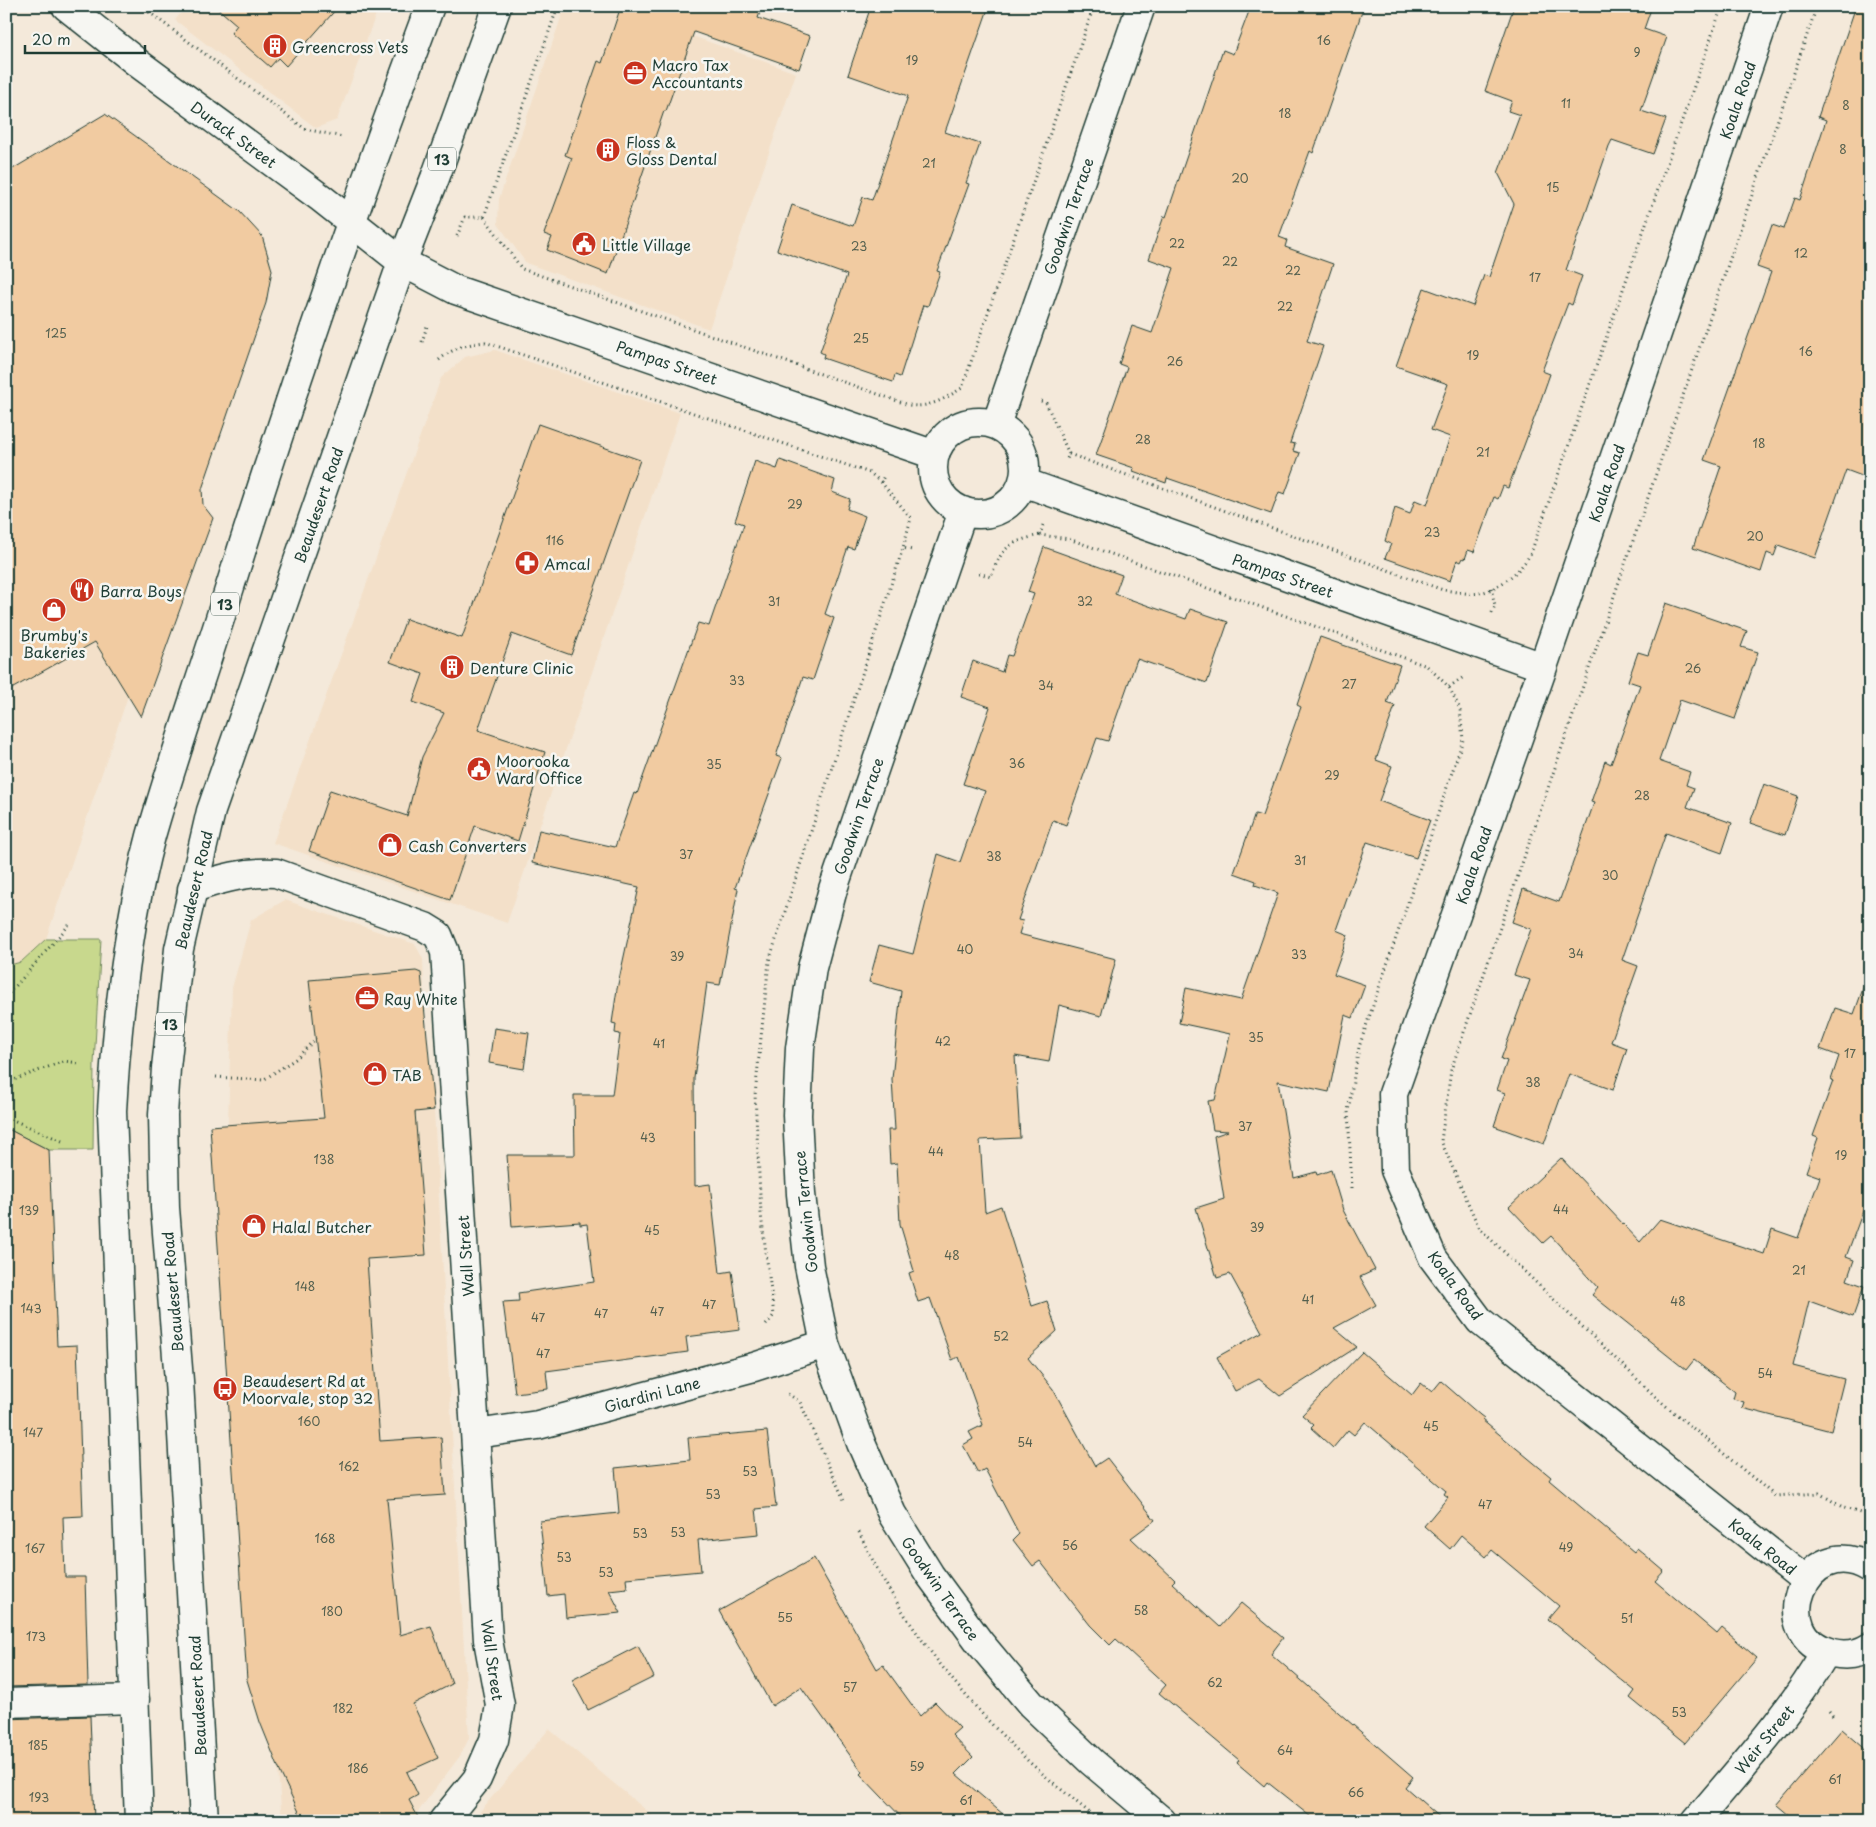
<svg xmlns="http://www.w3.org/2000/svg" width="1876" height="1827" viewBox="0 0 1876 1827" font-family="'Playpen Sans',sans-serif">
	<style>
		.built { fill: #f3e0c9 }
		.green { fill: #c8d88d; stroke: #748a60 }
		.building { fill: #f1cba1; stroke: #1f3d34 }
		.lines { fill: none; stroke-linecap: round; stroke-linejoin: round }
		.minor-casing { stroke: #1f3d34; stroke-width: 31 }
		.highway-casing { stroke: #1f3d34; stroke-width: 31 }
		.path { stroke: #1f3d34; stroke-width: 3; stroke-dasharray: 1 4; stroke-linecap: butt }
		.minor { stroke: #f6f6f2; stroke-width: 28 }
		.highway { stroke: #f6f6f2; stroke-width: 28 }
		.labels { text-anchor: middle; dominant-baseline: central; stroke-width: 5; stroke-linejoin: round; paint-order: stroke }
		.number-label { font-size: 12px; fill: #54604f }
		.shield { fill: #f6f6f2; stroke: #60746d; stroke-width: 1 }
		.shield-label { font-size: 14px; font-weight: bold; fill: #1f3d34 }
		.poi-label { font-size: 15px; fill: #1f3d34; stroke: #f6f6f2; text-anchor: start }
		.street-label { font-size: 15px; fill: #1f3d34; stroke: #f6f6f2 }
	</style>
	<rect width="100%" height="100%" fill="#f4e9da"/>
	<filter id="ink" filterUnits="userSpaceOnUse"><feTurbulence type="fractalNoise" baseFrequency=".02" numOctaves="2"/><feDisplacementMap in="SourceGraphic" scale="10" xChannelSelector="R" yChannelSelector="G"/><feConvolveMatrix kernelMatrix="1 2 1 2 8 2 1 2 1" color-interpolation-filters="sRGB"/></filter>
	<g filter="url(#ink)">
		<path class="built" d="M187 6H379L337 120 316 128 175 20Z
			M565 6H608L796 73 709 329 526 263 498 224 499 199Z
			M6 158 200 497 128 696 46 939 21 962 6 966Z
			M495 350 680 413 507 923 273 843 441 378 465 357Z
			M285 900 415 944 423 959 425 1015 434 1110 469 1738 460 1756 411 1821H282L228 1125 232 988 251 920Z
			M549 1729 659 1821H472Z"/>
		<path class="green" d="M46 939H101L94 1064 93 1150H49L6 1128V966L21 962Z"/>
		<path class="building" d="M215 6H339L286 66 278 58 270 67 231 33 237 25Z
			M621 6H762L758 18 810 36 799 69 694 32 666 111H664L608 274 547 250 552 237 544 234 572 158 565 155 598 61 602 63Z
			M871 6H989L945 132 980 144 966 183 969 184 937 271 940 272 928 306 923 305 900 377 895 375 893 382 823 358 824 354 820 352 847 275 777 250 792 205 853 226 863 197 872 200 908 96 848 75Z
			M1251 6H1364L1313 153 1310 151 1279 237 1287 240 1285 247 1333 264 1307 341 1323 346 1290 443 1295 444 1293 451 1300 453 1285 494 1279 492 1271 514 1167 478 1166 483 1133 471 1134 468 1096 455 1127 367 1119 364 1132 326 1152 333 1174 268 1149 259 1164 216 1166 217 1223 50 1233 54Z
			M1514 6H1652L1644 29 1667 37 1641 111 1666 119 1653 154 1612 140 1609 146 1566 270 1582 276 1572 305 1568 303 1542 371 1550 374 1538 408 1508 488 1503 486 1498 499 1494 497 1474 552 1468 550 1465 559 1463 558 1461 562 1457 560 1450 581 1385 558 1391 544 1385 541 1395 508 1410 514 1415 500 1427 505 1450 437 1431 430 1448 384 1396 366 1424 288 1473 306 1484 275 1489 277 1514 204 1498 173 1520 115 1508 111 1512 101 1485 91Z
			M1856 6H1870V479L1846 470 1815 558 1778 545 1774 556 1767 553 1761 572 1693 548 1721 466 1704 460 1771 272 1757 267 1772 225 1784 229 1795 198 1800 200 1826 120 1818 117Z
			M105 114 239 211 262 236 272 270 266 303 202 489 203 505 213 518 141 717 95 642 6 692V173Z
			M538 424 640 460 571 655 512 634 478 730 545 752 518 841 475 826 450 900 309 851 330 790 407 816 422 757 444 713 413 702 423 674 390 662 406 619 462 638Z
			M780 460 835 480 832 492 850 499 847 509 865 516 854 549 848 547 825 614 834 618 813 680 803 677 776 756 782 758 735 888 738 889 720 985 707 983 694 1078 695 1186 710 1184 720 1273 732 1271 740 1330 686 1337 688 1352 546 1371 548 1389 515 1393 503 1302 519 1301 518 1293 594 1282 587 1224 580 1225V1222L512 1227 507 1155H575L574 1095H612L620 1034 615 1033 616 1024 612 1023 617 989 639 887 532 863 539 830 615 847 634 793 637 794 698 623 709 626 744 524 735 521 755 461 777 469Z
			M1044 547 1122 575 1115 594 1186 619 1190 609 1228 622 1207 683 1137 659 1108 741 1097 738 1066 825 1053 820 1018 920 1023 921 1019 934 1116 959 1101 1016 1059 1005 1049 1062 1015 1056 1020 1138 980 1140 985 1212 1001 1206 1032 1306 1047 1301 1057 1331 1028 1358 1053 1389 1095 1466 1107 1458 1155 1520 1131 1538 1175 1580 1172 1583 1220 1627 1241 1603 1283 1638 1271 1654 1413 1777 1405 1787 1444 1821H1316L1267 1782 1264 1786 1237 1763 1239 1760 1159 1693 1166 1685 1116 1639 1110 1645 1090 1625 1040 1561 1033 1566 1013 1540 1019 1534 985 1469 978 1473 963 1445 973 1439 969 1432 983 1425 959 1357 952 1360 930 1298 918 1302 909 1273 914 1271 900 1224 897 1163 890 1164 888 1130H895L892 1079 901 991 869 982 879 945 913 954 938 854 960 862 985 791 963 784 990 707 961 697 973 661 1002 672 1007 655 1012 656 1034 594 1028 592Z
			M1666 603 1747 631 1741 647 1758 652 1735 719 1680 700 1659 761 1690 772 1686 785 1694 788 1687 807 1732 823 1722 853 1666 833 1622 960 1638 966 1611 1042 1627 1048 1613 1090 1569 1074 1544 1144 1494 1126 1505 1093 1497 1090 1507 1061 1501 1059 1530 980 1514 975 1531 929 1512 922 1523 889 1559 902 1594 803 1591 802 1605 761 1611 764 1640 685 1628 681 1638 652 1648 655Z
			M1320 637 1400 665 1387 703 1395 706 1376 760 1392 766 1379 801 1430 820 1416 858 1367 842 1336 930 1348 935 1334 974 1365 985 1353 1018 1345 1015 1329 1092 1278 1081 1294 1178 1316 1172 1317 1175 1331 1170 1343 1210 1375 1270 1360 1277 1376 1305 1334 1328 1357 1347 1280 1396 1259 1379 1235 1391 1217 1357 1262 1332 1230 1274 1217 1278 1196 1208 1224 1199 1214 1136 1228 1131 1213 1130 1208 1101 1215 1100 1230 1034 1179 1023 1186 988 1241 1000 1278 893 1255 885 1256 881 1234 873 1255 814 1262 816 1301 707 1297 705Z
			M1764 784 1798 796 1785 835 1750 823Z
			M416 971 421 973 434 1110 415 1112 426 1255 367 1259 370 1305 380 1441 441 1437 445 1495 387 1499 400 1635 431 1626 452 1684 413 1704 438 1758 407 1772 418 1795 409 1800 420 1821H307L300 1814 281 1774 260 1722 247 1680 210 1126 324 1118 309 980Z
			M1865 983 1870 984V1192L1846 1257 1854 1260 1847 1280 1864 1286 1853 1317 1809 1301 1793 1366 1844 1379 1831 1431 1742 1408 1744 1402 1733 1399 1735 1392 1694 1360 1686 1370 1592 1295 1598 1288 1551 1236 1543 1243 1509 1207 1561 1158 1640 1242 1660 1219 1764 1254 1772 1229 1798 1238 1820 1177 1806 1172 1818 1138 1813 1136 1833 1081 1831 1080 1839 1056 1820 1049 1835 1008 1854 1014Z
			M494 1028 529 1033 524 1069 489 1063Z
			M6 1128 49 1150 57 1346 77 1345 83 1516 63 1517 65 1577H85L88 1685 6 1687Z
			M1362 1352 1412 1395 1421 1383 1432 1392 1441 1381 1480 1415 1484 1418 1482 1420 1551 1477 1549 1480 1634 1552 1637 1548 1664 1571 1655 1581 1717 1634 1722 1628 1757 1658 1685 1743 1630 1698 1635 1691 1548 1619 1559 1606 1492 1550 1486 1557 1461 1535 1450 1549 1424 1526 1448 1497 1444 1494 1446 1491 1365 1422 1354 1435 1348 1430 1333 1448 1311 1428 1314 1425 1302 1415Z
			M767 1431 776 1507 756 1509 759 1534 698 1540 701 1571 626 1578 627 1588 609 1590 621 1613 566 1618 564 1594 548 1596 540 1521 619 1513 615 1468 690 1460 688 1438Z
			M814 1558 877 1669 883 1665 920 1716 935 1702 960 1728 952 1735 973 1757 956 1774 1011 1821H905L860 1774 862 1772 801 1687 772 1706 719 1611Z
			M638 1646 654 1677 588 1710 572 1680Z
			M90 1716 94 1821H6V1719Z
			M1842 1729 1870 1753V1810L1861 1821H1796L1777 1805Z"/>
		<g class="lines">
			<defs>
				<path id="minor" d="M66 6 139 64 321 198 402 262 456 290 935 455
					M1769 6 1543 667 1393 1094 1395 1170 1433 1258 1480 1321 1805 1580
					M933 468a46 46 0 1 1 92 0a46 46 0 1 1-92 0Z
					M996 425 1141 6
					M1023 482 1543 667
					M963 511 833 889 812 968 800 1048 797 1115 801 1194 809 1266 825 1344 861 1443 892 1514 930 1575 980 1643 1031 1704 1092 1762 1162 1821
					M192 889C219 879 247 871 276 873L425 927 438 935 445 952 488 1640 500 1705 494 1740 477 1779 443 1821
					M476 1434 538 1425 754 1367 825 1344
					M1870 1568C1805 1529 1764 1637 1833 1653 1846 1656 1859 1654 1870 1647
					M6 1703 135 1699
					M1696 1821C1742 1766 1790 1714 1826 1652"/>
				<path id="highway" d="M139 1821 112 1111C117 1019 127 926 151 836 174 755 203 674 228 593 290 395 357 200 430 6
					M204 1821 179 1381 165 1208 163 1115 166 1068 179 949 211 811 402 262 435 178 497 6"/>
			</defs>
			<use href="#minor" class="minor-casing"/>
			<use href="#highway" class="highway-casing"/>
			<path class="path" d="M141 6 305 129 343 137
				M1817 6 1451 1070 1441 1141 1479 1228 1660 1401 1775 1496 1819 1493 1844 1508 1870 1516
				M484 217 522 269 909 405C929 409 946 398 962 388L1094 6
				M457 236 465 217H484L558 6
				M422 342 427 326
				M439 360C453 348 467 344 485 342L870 473 881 482 885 474
				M1041 401 1046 403 1069 454 1066 461
				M1069 454 1443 590C1454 591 1468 595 1479 593 1499 590 1525 568 1532 550L1722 6
				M881 482 911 518 903 548 912 550
				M1043 525 1040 535 1069 539 1427 666 1449 687 1465 676
				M979 573 991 577C1002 546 1010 542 1040 535
				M1491 588 1495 605 1492 613
				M6 997 69 925
				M216 1077 263 1080 297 1058 316 1038
				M6 1083 64 1061 79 1063
				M6 1117 62 1141
				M1352 1188 1348 1111 1359 1047 1463 740 1460 709 1449 687
				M766 1325 774 1315 761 1214 755 1095 769 961 903 548
				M788 1394 800 1402 845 1502
				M859 1532C897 1616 957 1692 1023 1756 1047 1779 1074 1799 1099 1821
				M1829 1711 1835 1719"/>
			<use href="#minor" class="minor"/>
			<use href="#highway" class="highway"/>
		</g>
	</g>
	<defs>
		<symbol id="building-disc" viewBox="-11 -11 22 22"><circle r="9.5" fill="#c8321e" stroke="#f6f6f2"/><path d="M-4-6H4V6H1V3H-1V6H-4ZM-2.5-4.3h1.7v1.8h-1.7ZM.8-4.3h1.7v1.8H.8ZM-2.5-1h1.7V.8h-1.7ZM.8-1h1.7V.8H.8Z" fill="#fff"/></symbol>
		<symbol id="office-disc" viewBox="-11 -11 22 22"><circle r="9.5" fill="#c8321e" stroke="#f6f6f2"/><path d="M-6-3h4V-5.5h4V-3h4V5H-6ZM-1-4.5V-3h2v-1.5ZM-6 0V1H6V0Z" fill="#fff"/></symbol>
		<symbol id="civic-disc" viewBox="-11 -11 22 22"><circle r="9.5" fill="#c8321e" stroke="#f6f6f2"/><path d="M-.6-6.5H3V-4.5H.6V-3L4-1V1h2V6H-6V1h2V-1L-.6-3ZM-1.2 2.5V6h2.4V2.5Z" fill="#fff"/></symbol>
		<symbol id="pharmacy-disc" viewBox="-11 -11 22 22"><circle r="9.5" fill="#c8321e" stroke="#f6f6f2"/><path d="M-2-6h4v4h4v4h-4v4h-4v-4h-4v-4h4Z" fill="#fff"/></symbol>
		<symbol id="restaurant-disc" viewBox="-11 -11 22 22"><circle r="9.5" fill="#c8321e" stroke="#f6f6f2"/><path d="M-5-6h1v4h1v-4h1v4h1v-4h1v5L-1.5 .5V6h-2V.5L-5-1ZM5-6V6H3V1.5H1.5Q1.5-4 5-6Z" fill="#fff"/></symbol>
		<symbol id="shop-disc" viewBox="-11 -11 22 22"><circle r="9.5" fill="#c8321e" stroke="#f6f6f2"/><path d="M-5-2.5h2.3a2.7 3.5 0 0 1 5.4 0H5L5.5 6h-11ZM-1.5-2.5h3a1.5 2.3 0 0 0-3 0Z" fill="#fff"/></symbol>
		<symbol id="bus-disc" viewBox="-11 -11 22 22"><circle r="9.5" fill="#c8321e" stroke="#f6f6f2"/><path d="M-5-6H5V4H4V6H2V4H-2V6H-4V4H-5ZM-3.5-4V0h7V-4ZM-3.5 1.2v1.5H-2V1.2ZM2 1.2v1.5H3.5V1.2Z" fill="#fff"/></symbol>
	</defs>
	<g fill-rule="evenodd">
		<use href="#building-disc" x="261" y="32" width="28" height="28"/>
		<use href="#office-disc" x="621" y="59" width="28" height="28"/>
		<use href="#building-disc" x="594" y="136" width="28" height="28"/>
		<use href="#civic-disc" x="570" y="230" width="28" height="28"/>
		<use href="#pharmacy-disc" x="513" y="549" width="28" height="28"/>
		<use href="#restaurant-disc" x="68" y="576" width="28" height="28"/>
		<use href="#shop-disc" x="40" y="596" width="28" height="28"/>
		<use href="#building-disc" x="438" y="653" width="28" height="28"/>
		<use href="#civic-disc" x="465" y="755" width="28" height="28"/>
		<use href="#shop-disc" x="376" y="831" width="28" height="28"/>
		<use href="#office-disc" x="353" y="984" width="28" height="28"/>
		<use href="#shop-disc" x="361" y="1060" width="28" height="28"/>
		<use href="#shop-disc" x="240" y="1212" width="28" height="28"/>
		<use href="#bus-disc" x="211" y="1375" width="28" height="28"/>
	</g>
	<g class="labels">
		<g class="number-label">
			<text x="1324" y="40">16</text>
			<text x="1637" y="52">9</text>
			<text x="912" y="60">19</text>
			<text x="1566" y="103">11</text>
			<text x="1846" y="105">8</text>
			<text x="1285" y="113">18</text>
			<text x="1843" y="149">8</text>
			<text x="929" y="163">21</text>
			<text x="1240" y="178">20</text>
			<text x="1553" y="187">15</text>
			<text x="1177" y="243">22</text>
			<text x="859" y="246">23</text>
			<text x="1801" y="253">12</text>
			<text x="1230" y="261">22</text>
			<text x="1293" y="270">22</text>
			<text x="1535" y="277">17</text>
			<text x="1285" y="306">22</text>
			<text x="56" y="333">125</text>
			<text x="861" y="338">25</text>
			<text x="1806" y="351">16</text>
			<text x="1473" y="355">19</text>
			<text x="1175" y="361">26</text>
			<text x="1143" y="439">28</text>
			<text x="1759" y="443">18</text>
			<text x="1483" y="452">21</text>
			<text x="795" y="504">29</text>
			<text x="1432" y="532">23</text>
			<text x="1755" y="536">20</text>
			<text x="555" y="540">116</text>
			<text x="774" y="601">31</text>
			<text x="1085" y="601">32</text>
			<text x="1693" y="668">26</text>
			<text x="737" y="680">33</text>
			<text x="1349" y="684">27</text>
			<text x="1046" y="685">34</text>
			<text x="1017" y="763">36</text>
			<text x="714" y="764">35</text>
			<text x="1332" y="775">29</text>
			<text x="1642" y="795">28</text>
			<text x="686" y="854">37</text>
			<text x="994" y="856">38</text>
			<text x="1300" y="860">31</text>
			<text x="1610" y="875">30</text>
			<text x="965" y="949">40</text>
			<text x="1576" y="953">34</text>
			<text x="1299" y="954">33</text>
			<text x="677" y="956">39</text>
			<text x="1256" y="1037">35</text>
			<text x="943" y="1041">42</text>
			<text x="659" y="1043">41</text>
			<text x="1850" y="1053">17</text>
			<text x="1533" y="1082">38</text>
			<text x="1245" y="1126">37</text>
			<text x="648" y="1137">43</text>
			<text x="936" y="1151">44</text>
			<text x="1841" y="1155">19</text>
			<text x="324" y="1159">138</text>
			<text x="1561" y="1209">44</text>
			<text x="29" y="1210">139</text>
			<text x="1257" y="1227">39</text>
			<text x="652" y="1230">45</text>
			<text x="952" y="1255">48</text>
			<text x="1799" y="1270">21</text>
			<text x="305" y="1286">148</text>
			<text x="1308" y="1299">41</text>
			<text x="1678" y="1301">48</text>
			<text x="709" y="1304">47</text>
			<text x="31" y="1308">143</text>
			<text x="657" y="1311">47</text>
			<text x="601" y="1313">47</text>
			<text x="538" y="1317">47</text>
			<text x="1001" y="1336">52</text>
			<text x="543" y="1353">47</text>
			<text x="1765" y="1373">54</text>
			<text x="309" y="1421">160</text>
			<text x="1431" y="1426">45</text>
			<text x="33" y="1432">147</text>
			<text x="1025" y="1442">54</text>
			<text x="349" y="1466">162</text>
			<text x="750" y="1471">53</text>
			<text x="713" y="1494">53</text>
			<text x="1485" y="1504">47</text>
			<text x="678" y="1532">53</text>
			<text x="640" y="1533">53</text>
			<text x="325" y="1538">168</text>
			<text x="1070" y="1545">56</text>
			<text x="1566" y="1547">49</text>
			<text x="35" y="1548">167</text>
			<text x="564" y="1557">53</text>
			<text x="606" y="1572">53</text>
			<text x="1141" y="1610">58</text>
			<text x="332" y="1611">180</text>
			<text x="785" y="1617">55</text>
			<text x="1627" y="1618">51</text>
			<text x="36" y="1636">173</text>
			<text x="1215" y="1682">62</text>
			<text x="850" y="1687">57</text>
			<text x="343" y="1708">182</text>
			<text x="1679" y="1712">53</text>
			<text x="38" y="1745">185</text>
			<text x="1285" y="1750">64</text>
			<text x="917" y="1766">59</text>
			<text x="358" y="1768">186</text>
			<text x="1835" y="1779">61</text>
			<text x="1356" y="1792">66</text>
			<text x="39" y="1797">193</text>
			<text x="966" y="1800">61</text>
		</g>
		<g class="shield">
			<rect x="428" y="147.5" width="28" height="23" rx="4"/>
			<rect x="211" y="592.5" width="28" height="23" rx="4"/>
			<rect x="156" y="1012.5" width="28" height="23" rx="4"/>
		</g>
		<g class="shield-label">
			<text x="442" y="159">13</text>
			<text x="225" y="604">13</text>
			<text x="170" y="1024">13</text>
		</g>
		<g class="poi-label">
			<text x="292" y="46">Greencross Vets</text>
			<text x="652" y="64">Macro Tax<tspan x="652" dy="17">Accountants</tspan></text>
			<text x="626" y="141">Floss &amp;<tspan x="626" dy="17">Gloss Dental</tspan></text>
			<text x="602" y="244">Little Village</text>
			<text x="544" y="563">Amcal</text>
			<text x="100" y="590">Barra Boys</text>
			<text x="54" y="634" text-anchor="middle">Brumby's<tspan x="54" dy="17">Bakeries</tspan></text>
			<text x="470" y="667">Denture Clinic</text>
			<text x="496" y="760">Moorooka<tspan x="496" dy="17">Ward Office</tspan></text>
			<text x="408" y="845">Cash Converters</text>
			<text x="384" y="998">Ray White</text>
			<text x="392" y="1074">TAB</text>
			<text x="272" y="1226">Halal Butcher</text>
			<text x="242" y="1380">Beaudesert Rd at<tspan x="242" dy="17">Moorvale, stop 32</tspan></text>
		</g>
		<g class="street-label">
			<text transform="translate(1737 100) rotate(-71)">Koala Road</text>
			<text transform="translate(234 134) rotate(36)">Durack Street</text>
			<text transform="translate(1068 216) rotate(-71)">Goodwin Terrace</text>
			<text transform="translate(667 362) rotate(19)">Pampas Street</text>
			<text transform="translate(1606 483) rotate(-71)">Koala Road</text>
			<text transform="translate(318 505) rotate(-71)">Beaudesert Road</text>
			<text transform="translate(1283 575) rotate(19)">Pampas Street</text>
			<text transform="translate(858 816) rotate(-71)">Goodwin Terrace</text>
			<text transform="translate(1473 865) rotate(-71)">Koala Road</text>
			<text transform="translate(193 890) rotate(-77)">Beaudesert Road</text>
			<text transform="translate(805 1212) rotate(-96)">Goodwin Terrace</text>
			<text transform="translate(465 1256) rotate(-94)">Wall Street</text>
			<text transform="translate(1456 1285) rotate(54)">Koala Road</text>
			<text transform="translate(172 1292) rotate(-95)">Beaudesert Road</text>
			<text transform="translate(652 1394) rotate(-15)">Giardini Lane</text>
			<text transform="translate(1763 1546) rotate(38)">Koala Road</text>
			<text transform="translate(941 1588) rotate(55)">Goodwin Terrace</text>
			<text transform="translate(493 1660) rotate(82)">Wall Street</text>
			<text transform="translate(197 1696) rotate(-93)">Beaudesert Road</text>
			<text transform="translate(1764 1739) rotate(-51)">Weir Street</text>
		</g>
	</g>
	<rect width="1876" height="1827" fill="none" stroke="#f6f6f2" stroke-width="25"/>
	<rect x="12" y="12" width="1851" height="1802" fill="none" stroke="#1f3d34" stroke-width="2" filter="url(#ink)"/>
	<path d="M25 45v8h120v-8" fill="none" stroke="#1f3d34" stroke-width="2.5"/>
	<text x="32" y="45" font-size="15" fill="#1f3d34" stroke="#f6f6f2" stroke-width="4" paint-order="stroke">20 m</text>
</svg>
